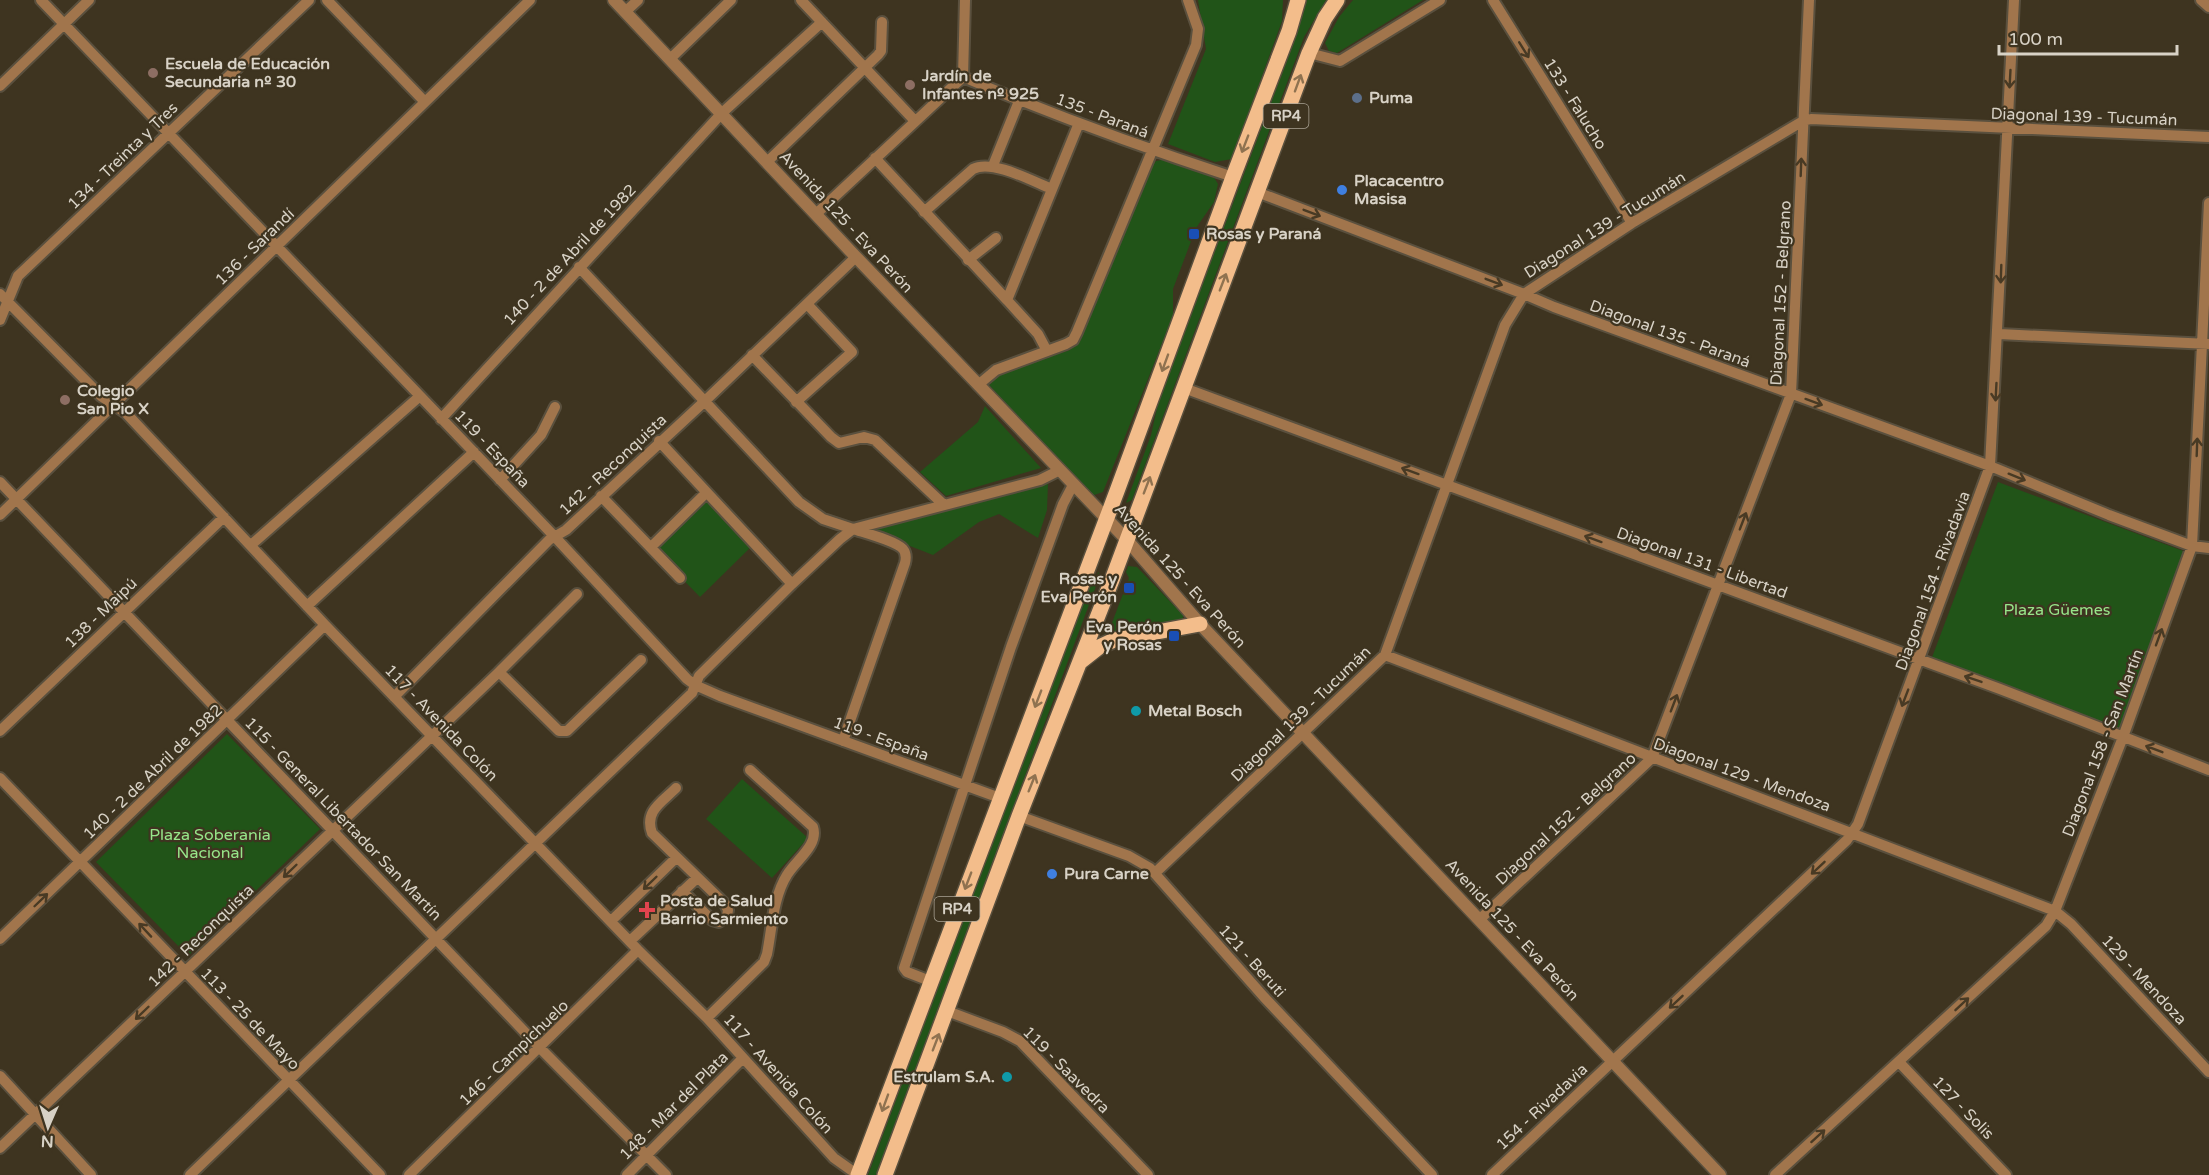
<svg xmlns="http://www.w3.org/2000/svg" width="2209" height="1175" viewBox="0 0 2209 1175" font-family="'Varela Round',sans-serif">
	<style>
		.green { fill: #215418 }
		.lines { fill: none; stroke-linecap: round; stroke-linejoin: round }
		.minor-casing { stroke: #5a503e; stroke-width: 14 }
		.tertiary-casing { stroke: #5a503e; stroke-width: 15 }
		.primary-casing { stroke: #5a503e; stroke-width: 18 }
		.minor { stroke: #a1754c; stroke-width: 10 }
		.tertiary { stroke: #a1754c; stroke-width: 12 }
		.primary { stroke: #f3bd8b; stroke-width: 15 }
		.oneway { stroke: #483a24 }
		.oneway2 { stroke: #8f7250 }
		.education-dot { fill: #8d6e63; stroke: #3e3420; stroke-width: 2 }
		.service-dot { fill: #5c6f8a; stroke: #3e3420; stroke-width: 2 }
		.shop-dot { fill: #3f7fe0; stroke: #3e3420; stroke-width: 2 }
		.transit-dot { fill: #1a4fb4; stroke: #3e3420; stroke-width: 2 }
		.culture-dot { fill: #0f9aa8; stroke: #3e3420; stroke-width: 2 }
		.health-dot { fill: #e0444e; stroke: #3e3420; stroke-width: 2 }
		.labels { text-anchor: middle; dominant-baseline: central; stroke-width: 4.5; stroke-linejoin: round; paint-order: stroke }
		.shield { fill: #3e3420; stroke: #aaa394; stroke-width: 1.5 }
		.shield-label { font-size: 15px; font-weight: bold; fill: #d8d2c6 }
		.poi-label { font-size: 16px; font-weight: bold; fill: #d8d2c6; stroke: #3e3420; text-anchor: start }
		.street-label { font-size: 16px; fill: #d8d2c6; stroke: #3e3420 }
		.park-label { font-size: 16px; fill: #97e589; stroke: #3e3420 }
	</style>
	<rect width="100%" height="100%" fill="#3e3420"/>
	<path class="green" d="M1198 0H1283L1282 21 1232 159 1215 162 1168 144 1206 49Z
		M1303 0H1326L1304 37 1132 500 1126 503 1151 435 1159 399 1297 34Z
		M1353 0H1423L1337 53 1329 51 1325 43 1339 17Z
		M1168 159 1213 176 1218 184 1214 202 1196 228 1173 289V316L1103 492 1091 496 989 385 999 373 1070 350 1078 336 1142 181 1156 161Z
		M985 406 1041 468 946 496 920 472 978 422Z
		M1998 482 2186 552 2116 738 1928 668Z
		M1048 483 1047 510 1038 538 999 514 979 522 933 555 869 530Z
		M706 493 754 544 700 597 651 547Z
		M1128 566 1137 567 1183 615V620L1108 636 1104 634 1105 629 1110 628 1129 578 1126 572Z
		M1099 572V578L876 1175H868L1072 627 1095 577Z
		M227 734 320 829 188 956 96 862Z
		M742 779 808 838 772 878 706 819Z"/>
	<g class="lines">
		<defs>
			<path id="minor" d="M41 0 555 537 687 679 695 685 720 696 1000 798
				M327 0 425 102
				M801 0 915 121
				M1493 0 1632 223
				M2201 0 2209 7
				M625 12 638 0
				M1309 53 1340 61 1440 0
				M670 59 731 0
				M963 77C1051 114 1141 147 1233 177
				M0 86 89 0
				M875 158 1007 300
				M767 162 878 55 881 51 882 22
				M994 167V163L1019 101
				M1257 192 1524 294 1554 307 1990 466 2109 515 2192 546 2209 548
				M924 212 973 169C992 159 1032 181 1052 189
				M816 214 963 77 965 0
				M968 260 996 238
				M579 267 799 502 823 519 853 529 1040 480 1060 470
				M0 294 101 396 126 413 325 625 638 950 707 1018 834 1158 858 1175
				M0 320 18 276 309 0
				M1999 334 2209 344
				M1047 351 1038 334 1007 300 1079 123
				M752 355 831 437 839 443 864 437 875 440 944 505
				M978 385 996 370 1066 344 1073 340 1077 332 1196 45 1198 29 1188 0
				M1184 388 2000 689 2209 770
				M796 402 852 352 807 304
				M441 419 722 113 822 22
				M659 441 792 584
				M500 480 541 435 555 407
				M0 482 540 1048 666 1175
				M601 496 680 578
				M0 515 530 0
				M251 545 420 396
				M651 547 706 493
				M307 606 474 452
				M1385 655 2055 911 2071 924 2209 1072
				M499 672 559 731H567L641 660
				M394 697 549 540 566 530 706 400 856 257
				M0 731 224 517
				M0 778 380 1175
				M676 788C662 802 644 811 652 833L725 904 728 910 727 916 719 922 712 920 682 891
				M1019 816 1129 856 1150 868 1264 997 1432 1175
				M1155 873 1385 655 1505 325 1524 294 1632 223 1803 121 1811 119 2209 137
				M1479 920 1652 758 1791 394 1809 0
				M611 921 676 858
				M0 939 325 625
				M630 941 697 878
				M930 981 907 972 904 968 1011 647 1063 504 1073 485
				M947 1011 1003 1032 1020 1041 1148 1175
				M707 1018 764 962 767 954C772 929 773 897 787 875 796 860 819 845 813 827L750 770
				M1899 1062 2006 1175
				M0 1076 91 1175
				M0 1148 499 672 577 594
				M190 1175 692 693 699 676 792 584 840 539 853 529C865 533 896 541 903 549 907 554 906 559 905 563L843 741
				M409 1175 638 950
				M627 1175 743 1058
				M1492 1175 1847 840 1858 824 1990 466 2014 0
				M1775 1175 2046 926 2055 911 2123 737 2192 546 2209 203"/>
			<path id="tertiary" d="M614 0 856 257 1127 540 1200 624 1720 1175"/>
			<path id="primary" d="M1080 662 1099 647 1114 640 1200 624
				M858 1175 1117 491 1233 177 1289 31 1298 0
				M885 1175 1019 816 1112 580 1309 53 1325 18 1337 0"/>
		</defs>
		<use href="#minor" class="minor-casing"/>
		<use href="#tertiary" class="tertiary-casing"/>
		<use href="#primary" class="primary-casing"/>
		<use href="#minor" class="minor"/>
		<use href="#tertiary" class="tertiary"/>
		<use href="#primary" class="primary"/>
	</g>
	<defs><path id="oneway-shaft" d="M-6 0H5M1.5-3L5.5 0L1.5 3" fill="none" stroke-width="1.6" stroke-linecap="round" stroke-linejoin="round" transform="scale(1.5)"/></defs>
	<g class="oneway">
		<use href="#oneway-shaft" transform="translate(1524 50) rotate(58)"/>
		<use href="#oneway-shaft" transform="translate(2010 79) rotate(93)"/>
		<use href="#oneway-shaft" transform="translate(1801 167) rotate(-88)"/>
		<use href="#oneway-shaft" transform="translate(1312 213) rotate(21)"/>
		<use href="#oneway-shaft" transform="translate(2001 274) rotate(92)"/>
		<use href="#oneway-shaft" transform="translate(1494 282) rotate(21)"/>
		<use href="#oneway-shaft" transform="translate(1996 392) rotate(93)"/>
		<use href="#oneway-shaft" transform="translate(1814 402) rotate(20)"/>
		<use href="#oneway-shaft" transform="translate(2197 447) rotate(-88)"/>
		<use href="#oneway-shaft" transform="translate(1410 471) rotate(-160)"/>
		<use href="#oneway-shaft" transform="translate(2017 477) rotate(22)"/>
		<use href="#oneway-shaft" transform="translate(1743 521) rotate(-69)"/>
		<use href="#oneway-shaft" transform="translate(1593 539) rotate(-160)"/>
		<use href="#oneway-shaft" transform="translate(2159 637) rotate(-70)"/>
		<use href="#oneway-shaft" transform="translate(1973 679) rotate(-161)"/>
		<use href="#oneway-shaft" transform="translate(1905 698) rotate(111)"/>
		<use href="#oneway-shaft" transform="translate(1674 703) rotate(-69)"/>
		<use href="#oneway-shaft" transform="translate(2154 749) rotate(-159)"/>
		<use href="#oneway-shaft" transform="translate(1818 868) rotate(137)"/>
		<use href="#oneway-shaft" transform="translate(290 871) rotate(136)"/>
		<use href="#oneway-shaft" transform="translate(650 883) rotate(136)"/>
		<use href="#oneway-shaft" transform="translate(41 900) rotate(-44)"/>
		<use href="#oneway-shaft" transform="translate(145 930) rotate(-133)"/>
		<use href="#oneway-shaft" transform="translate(1676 1002) rotate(137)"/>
		<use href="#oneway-shaft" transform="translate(1962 1004) rotate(-43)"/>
		<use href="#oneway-shaft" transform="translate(142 1013) rotate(136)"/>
		<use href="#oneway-shaft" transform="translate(1818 1136) rotate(-42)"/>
	</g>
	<g class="oneway2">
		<use href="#oneway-shaft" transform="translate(1298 83) rotate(-70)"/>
		<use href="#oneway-shaft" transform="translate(1245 144) rotate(111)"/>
		<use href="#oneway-shaft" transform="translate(1223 282) rotate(-69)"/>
		<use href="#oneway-shaft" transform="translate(1165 363) rotate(110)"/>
		<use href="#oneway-shaft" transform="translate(1147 485) rotate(-69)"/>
		<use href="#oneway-shaft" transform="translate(1038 699) rotate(111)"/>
		<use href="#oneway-shaft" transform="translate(1032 783) rotate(-68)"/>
		<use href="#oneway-shaft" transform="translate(968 881) rotate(111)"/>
		<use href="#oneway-shaft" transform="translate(936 1042) rotate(-69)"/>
		<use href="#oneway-shaft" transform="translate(885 1103) rotate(110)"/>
	</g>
	<g class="education-dot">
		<circle cx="153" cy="73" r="6"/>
		<circle cx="910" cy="85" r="6"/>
		<circle cx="65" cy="400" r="6"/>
	</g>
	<circle class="service-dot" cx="1357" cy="98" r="6"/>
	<g class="shop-dot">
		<circle cx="1342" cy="190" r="6"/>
		<circle cx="1052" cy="874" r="6"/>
	</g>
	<g class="transit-dot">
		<rect x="1188" y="228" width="12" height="12" rx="3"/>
		<rect x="1123" y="582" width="12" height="12" rx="3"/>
		<rect x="1168" y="630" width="12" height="12" rx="3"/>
	</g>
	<g class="culture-dot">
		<circle cx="1136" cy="711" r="6"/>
		<circle cx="1007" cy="1077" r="6"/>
	</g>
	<path class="health-dot" d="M644 901h6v6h6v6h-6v6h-6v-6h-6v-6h6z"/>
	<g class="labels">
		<g class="shield">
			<rect x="1263.5" y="104" width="45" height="24" rx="4.5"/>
			<rect x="934.5" y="897" width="45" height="24" rx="4.5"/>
		</g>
		<g class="shield-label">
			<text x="1286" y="116">RP4</text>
			<text x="957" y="909">RP4</text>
		</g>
		<g class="poi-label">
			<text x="165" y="64">Escuela de Educación<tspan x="165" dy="18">Secundaria nº 30</tspan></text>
			<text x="922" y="76">Jardín de<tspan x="922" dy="18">Infantes nº 925</tspan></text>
			<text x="1369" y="98">Puma</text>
			<text x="1354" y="181">Placacentro<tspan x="1354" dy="18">Masisa</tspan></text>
			<text x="1206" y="234">Rosas y Paraná</text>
			<text x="77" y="391">Colegio<tspan x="77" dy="18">San Pio X</tspan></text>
			<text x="1117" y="579" text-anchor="end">Rosas y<tspan x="1117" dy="18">Eva Perón</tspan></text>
			<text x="1162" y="627" text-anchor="end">Eva Perón<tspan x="1162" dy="18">y Rosas</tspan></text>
			<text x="1148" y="711">Metal Bosch</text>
			<text x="1064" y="874">Pura Carne</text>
			<text x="660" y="901">Posta de Salud<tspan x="660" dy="18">Barrio Sarmiento</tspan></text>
			<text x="995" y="1077" text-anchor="end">Estrulam S.A.</text>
		</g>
		<g class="street-label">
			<text transform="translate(1575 104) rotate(58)">133 - Falucho</text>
			<text transform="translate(1102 116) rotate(21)">135 - Paraná</text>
			<text transform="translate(2084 117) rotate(2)">Diagonal 139 - Tucumán</text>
			<text transform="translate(123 156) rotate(-44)">134 - Treinta y Tres</text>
			<text transform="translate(846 222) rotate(47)">Avenida 125 - Eva Perón</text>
			<text transform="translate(1605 225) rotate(-32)">Diagonal 139 - Tucumán</text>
			<text transform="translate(255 247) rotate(-44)">136 - Sarandí</text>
			<text transform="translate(570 255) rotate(-47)">140 - 2 de Abril de 1982</text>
			<text transform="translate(1781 293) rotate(-87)">Diagonal 152 - Belgrano</text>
			<text transform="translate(1670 334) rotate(20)">Diagonal 135 - Paraná</text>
			<text transform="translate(492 449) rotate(46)">119 - España</text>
			<text transform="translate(613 465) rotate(-43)">142 - Reconquista</text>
			<text transform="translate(1702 563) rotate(20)">Diagonal 131 - Libertad</text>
			<text transform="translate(1180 576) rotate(48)">Avenida 125 - Eva Perón</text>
			<text transform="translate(1933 581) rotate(-70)">Diagonal 154 - Rivadavia</text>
			<text transform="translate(101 613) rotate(-44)">138 - Maipú</text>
			<text transform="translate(1301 714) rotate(-44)">Diagonal 139 - Tucumán</text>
			<text transform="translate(441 723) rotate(46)">117 - Avenida Colón</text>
			<text transform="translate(881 739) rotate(20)">119 - España</text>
			<text transform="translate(2103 743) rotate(-69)">Diagonal 158 - San Martín</text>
			<text transform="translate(153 772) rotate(-44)">140 - 2 de Abril de 1982</text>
			<text transform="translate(1742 775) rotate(20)">Diagonal 129 - Mendoza</text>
			<text transform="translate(343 819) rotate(46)">115 - General Libertador San Martín</text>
			<text transform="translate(1566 819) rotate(-43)">Diagonal 152 - Belgrano</text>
			<text transform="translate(1512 930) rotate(47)">Avenida 125 - Eva Perón</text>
			<text transform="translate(201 936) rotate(-44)">142 - Reconquista</text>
			<text transform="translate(1252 961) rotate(48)">121 - Beruti</text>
			<text transform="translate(2144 980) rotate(47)">129 - Mendoza</text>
			<text transform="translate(250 1019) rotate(46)">113 - 25 de Mayo</text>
			<text transform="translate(514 1053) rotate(-44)">146 - Campichuelo</text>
			<text transform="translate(1066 1070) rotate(45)">119 - Saavedra</text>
			<text transform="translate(778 1074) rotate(48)">117 - Avenida Colón</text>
			<text transform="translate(674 1106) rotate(-45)">148 - Mar del Plata</text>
			<text transform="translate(1542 1107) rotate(-43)">154 - Rivadavia</text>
			<text transform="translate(1963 1108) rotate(46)">127 - Solis</text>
		</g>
		<g class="park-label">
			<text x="2057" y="610">Plaza Güemes</text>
			<text x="210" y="835">Plaza Soberanía<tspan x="210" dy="18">Nacional</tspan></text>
		</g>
	</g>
	<g transform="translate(48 1127) rotate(183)" stroke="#3e3420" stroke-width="4.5" paint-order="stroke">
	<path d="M0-4.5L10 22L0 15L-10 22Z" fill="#d8d2c6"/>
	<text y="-9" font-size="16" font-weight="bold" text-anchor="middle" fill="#d8d2c6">N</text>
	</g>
	<path d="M1999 45v9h178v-9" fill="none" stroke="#d8d2c6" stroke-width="3"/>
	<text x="2008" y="45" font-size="18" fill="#d8d2c6" stroke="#3e3420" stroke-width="4.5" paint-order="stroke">100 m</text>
</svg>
